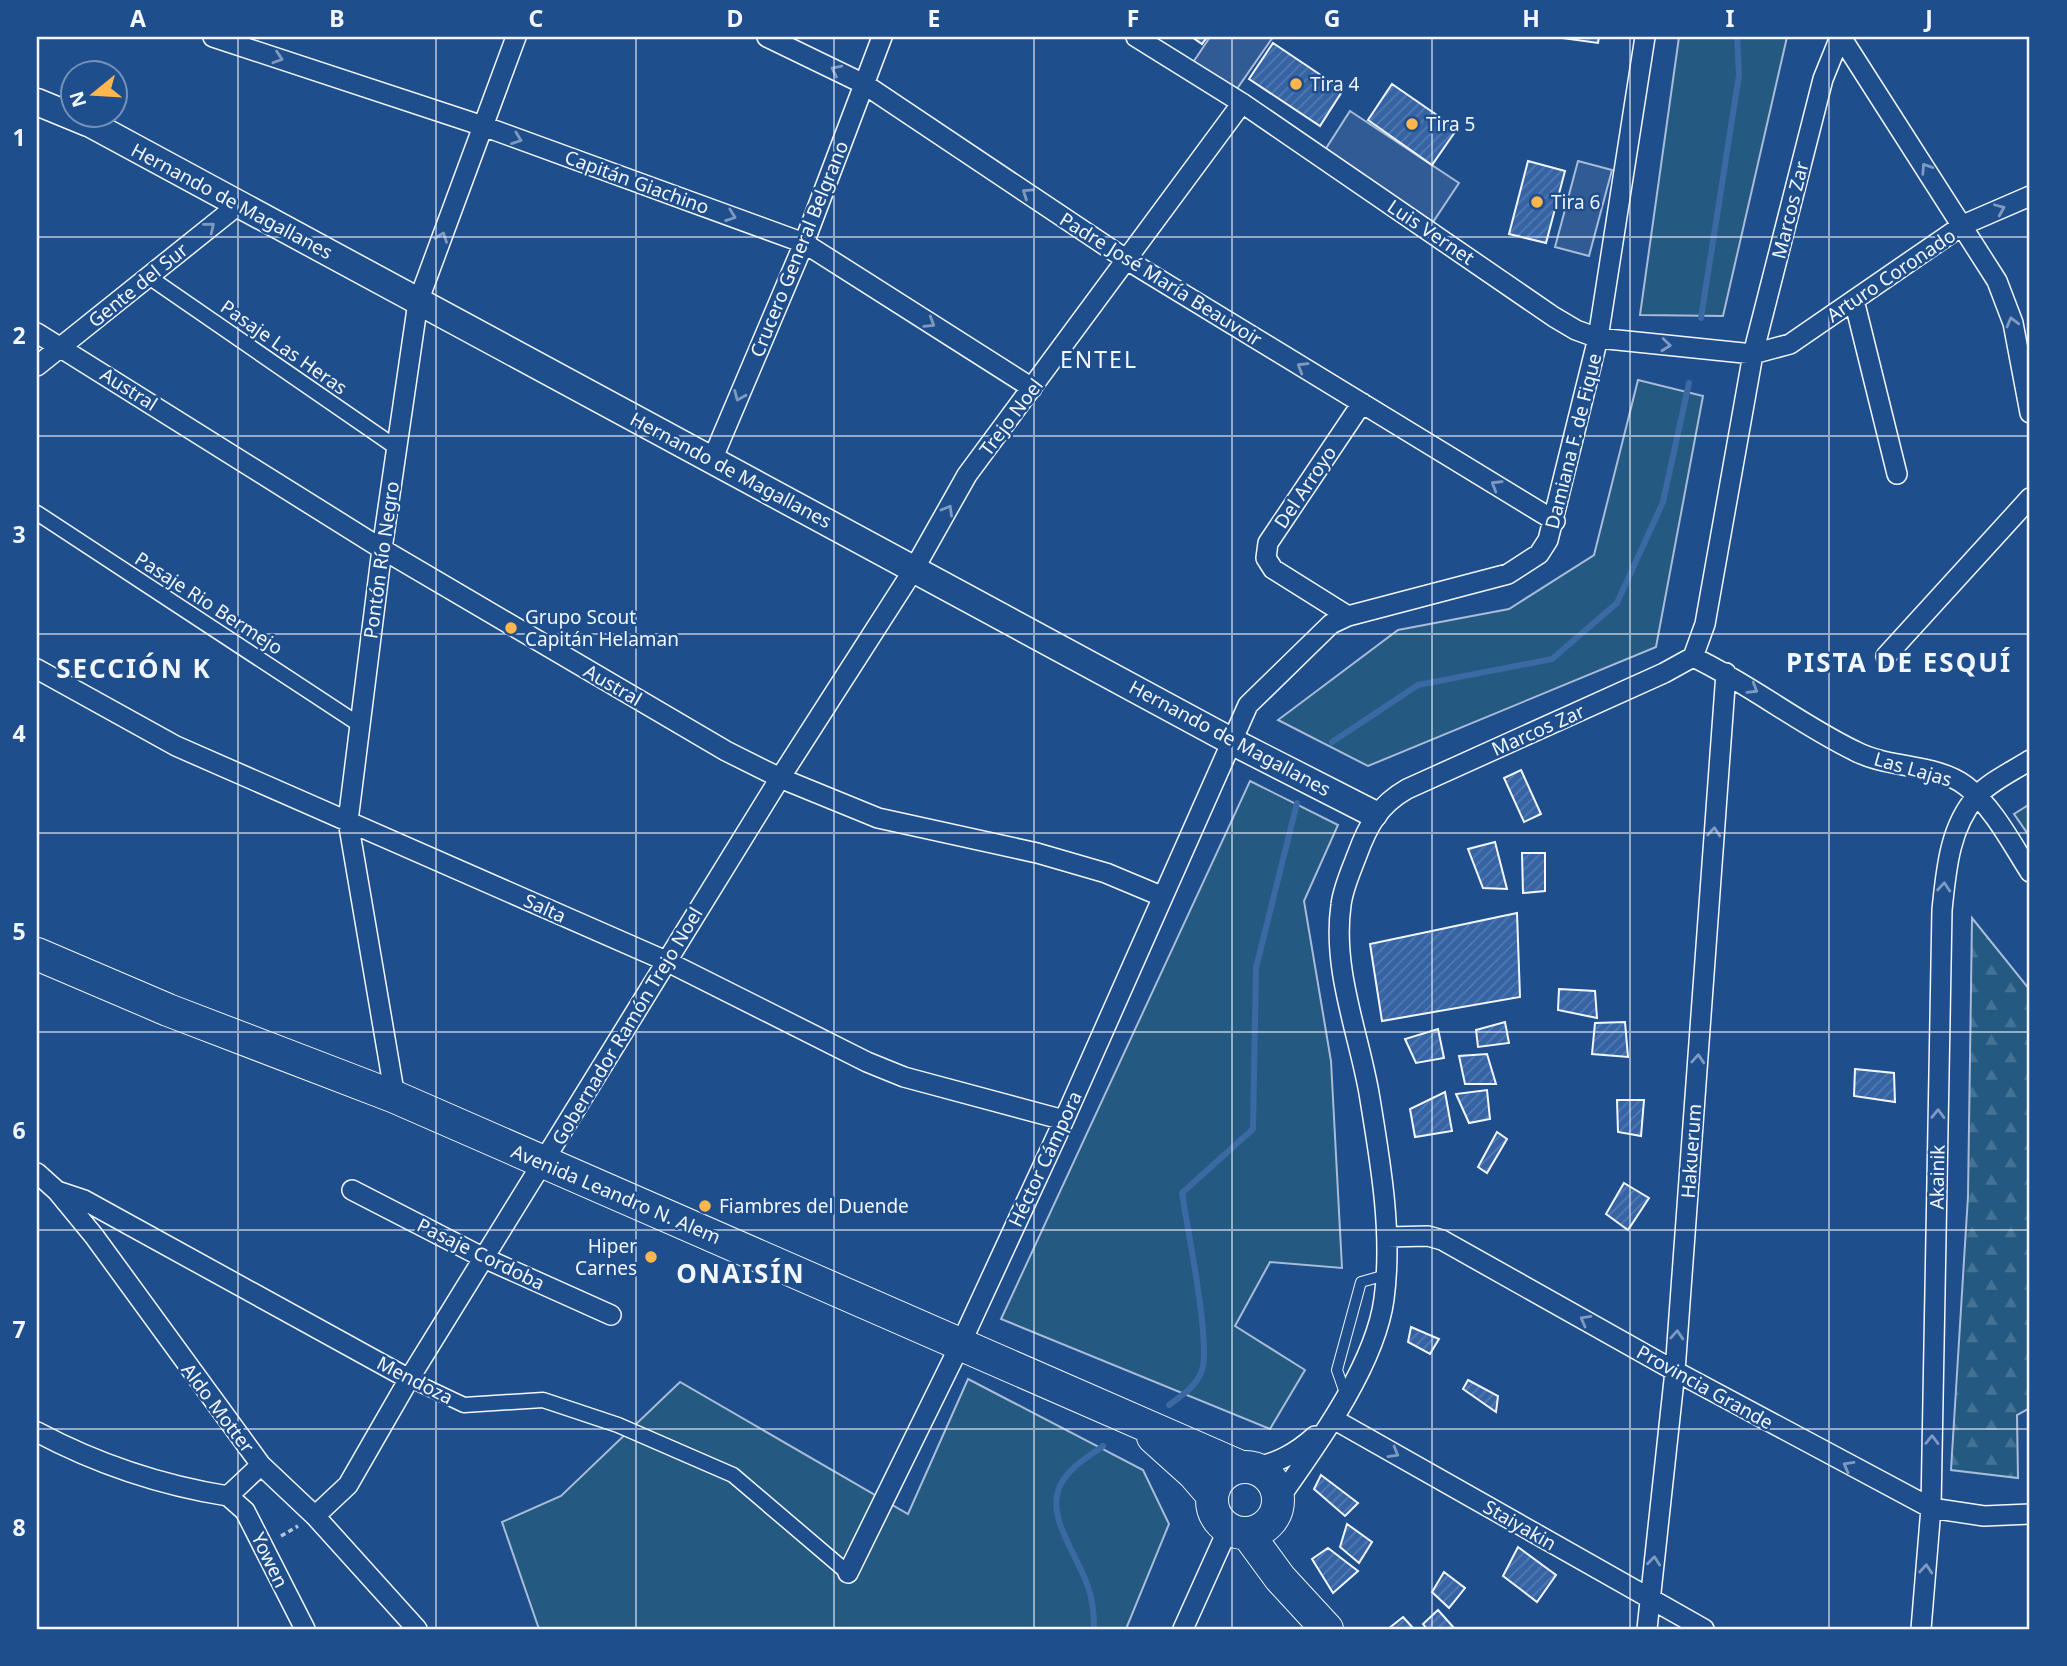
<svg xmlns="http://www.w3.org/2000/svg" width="2067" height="1666" viewBox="0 0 2067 1666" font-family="'Noto Sans',sans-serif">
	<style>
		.green { fill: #245a82; stroke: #a8bbd7; stroke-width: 2 }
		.forest { fill: url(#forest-firs); stroke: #a8bbd7; stroke-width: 2 }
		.parking { fill: #305b95; stroke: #a8bbd7; stroke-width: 2 }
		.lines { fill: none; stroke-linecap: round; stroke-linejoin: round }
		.stream { stroke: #3b69a3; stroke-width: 6 }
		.building { fill: url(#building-hatch); stroke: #f2f6ff; stroke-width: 2 }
		.service-casing { stroke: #f2f6ff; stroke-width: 12 }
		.pedestrian-casing { stroke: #f2f6ff; stroke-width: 17 }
		.minor-casing { stroke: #f2f6ff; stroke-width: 22 }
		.secondary-casing { stroke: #f2f6ff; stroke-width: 29 }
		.trunk-casing { stroke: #f2f6ff; stroke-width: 34 }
		.path { stroke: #b3c4dc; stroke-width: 3.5; stroke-dasharray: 5 3.5; stroke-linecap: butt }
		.service { stroke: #1f4e8c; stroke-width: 10 }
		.pedestrian { stroke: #1f4e8c; stroke-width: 14 }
		.minor { stroke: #1f4e8c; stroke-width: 19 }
		.secondary { stroke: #1f4e8c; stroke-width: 26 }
		.trunk { stroke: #1f4e8c; stroke-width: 32 }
		.oneway { stroke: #7e9ac0 }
		.grid { fill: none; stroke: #f2f6ff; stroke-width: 2; stroke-opacity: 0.55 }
		.poi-dot { fill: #ffb74d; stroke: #1f4e8c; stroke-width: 2.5 }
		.labels { text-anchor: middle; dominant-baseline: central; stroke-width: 5; stroke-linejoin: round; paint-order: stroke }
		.poi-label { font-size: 19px; fill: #f2f6ff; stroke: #1f4e8c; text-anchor: start }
		.street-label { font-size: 19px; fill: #f2f6ff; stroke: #1f4e8c }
		.quarter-label { font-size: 23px; letter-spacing: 2px; fill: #f2f6ff; stroke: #1f4e8c }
		.district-label { font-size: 26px; font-weight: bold; letter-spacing: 2px; fill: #f2f6ff; stroke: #1f4e8c }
		.neatline { fill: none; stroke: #f2f6ff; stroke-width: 2.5 }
		.grid-label { font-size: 23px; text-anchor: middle; font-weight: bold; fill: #f2f6ff }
	</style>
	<defs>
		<pattern id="forest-firs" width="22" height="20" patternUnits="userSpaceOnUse" patternTransform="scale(1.75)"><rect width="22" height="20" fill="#245a82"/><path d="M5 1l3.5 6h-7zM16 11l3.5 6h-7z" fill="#447295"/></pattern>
		<pattern id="building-hatch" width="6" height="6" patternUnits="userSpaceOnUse" patternTransform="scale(1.75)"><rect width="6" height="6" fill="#3563a3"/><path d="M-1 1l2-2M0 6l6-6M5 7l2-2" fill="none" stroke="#537ab1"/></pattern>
	</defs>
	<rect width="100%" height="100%" fill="#1f4e8c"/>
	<path class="green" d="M1679 37H1787L1723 316 1640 315Z
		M1638 380 1703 396 1656 647 1368 766 1278 720 1398 630 1509 609 1594 555Z
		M1250 781 1338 825 1304 901 1331 1061 1342 1268 1270 1262 1235 1326 1305 1370 1270 1429 1001 1319Z
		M968 1379 1143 1470 1169 1524 1126 1629H539L502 1522 561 1496 680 1382 908 1514Z"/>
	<path class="forest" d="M2030 804V837L2014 814Z
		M1972 918 2030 990V1408L2017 1415 2018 1478 1951 1470 1968 1196Z"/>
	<path class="parking" d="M1210 37H1273L1234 93 1192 64Z
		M1350 111 1459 183 1433 222 1325 150Z
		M1578 161 1612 170 1589 256 1555 247Z"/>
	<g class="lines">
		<path class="stream" d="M1701 318 1739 75 1737 37
			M1332 742 1418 685 1552 659 1617 603 1663 502 1689 383
			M1169 1405C1181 1396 1197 1386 1202 1370 1211 1343 1187 1227 1182 1193L1253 1129 1256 968 1297 803
			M1094 1629C1094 1615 1093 1600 1088 1587 1079 1557 1045 1517 1060 1486 1068 1468 1088 1457 1103 1446"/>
	</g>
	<path class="building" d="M1192 37H1207L1202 44Z
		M1555 37H1599L1598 43Z
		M1273 43 1343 90 1320 126 1249 79Z
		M1392 84 1457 129 1432 165 1368 120Z
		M1528 161 1565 171 1546 243 1509 234Z
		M1521 770 1541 814 1524 822 1504 778Z
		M1495 842 1507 889 1483 888 1468 849Z
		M1522 853H1545V891L1523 893Z
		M1517 913 1520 997 1382 1021 1370 944Z
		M1559 989 1595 991 1597 1018 1558 1010Z
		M1505 1022 1509 1043 1478 1047 1476 1030Z
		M1625 1022 1628 1057 1592 1054 1595 1023Z
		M1438 1029 1444 1058 1416 1063 1405 1039Z
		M1487 1054 1496 1084H1465L1459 1056Z
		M1855 1069 1894 1073 1895 1102 1854 1096Z
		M1487 1090 1490 1119 1469 1123 1456 1094Z
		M1445 1092 1452 1131 1415 1137 1410 1109Z
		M1617 1100H1644L1641 1136 1618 1132Z
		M1497 1132 1507 1139 1487 1173 1478 1167Z
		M1624 1183 1649 1198 1628 1230 1606 1214Z
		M1411 1327 1439 1339 1430 1354 1408 1342Z
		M1468 1380 1498 1396 1496 1412 1463 1389Z
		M1321 1475 1358 1503 1345 1516 1314 1489Z
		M1347 1524 1372 1542 1359 1563 1340 1547Z
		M1518 1547 1556 1575 1537 1602 1503 1576Z
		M1328 1548 1358 1571 1333 1593 1312 1559Z
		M1444 1572 1465 1588 1449 1608 1432 1592Z
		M1438 1610 1455 1629H1427L1423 1624Z
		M1403 1617 1414 1629H1388Z"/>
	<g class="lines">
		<defs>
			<path id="service" d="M1346 1396 1337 1370 1361 1282 1386 1275"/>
			<path id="pedestrian" d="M149 277 397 448
				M37 513 360 725
				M409 1379 464 1405 543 1400 618 1425 733 1475 848 1573"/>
			<path id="minor" d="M213 37 483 126 804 243 1032 388
				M767 37 864 84 1127 260 1555 521
				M1136 37 1242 103 1554 317 1576 330 1598 338 1753 354 1790 344 1963 225 2030 196
				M1841 37 1997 281 2013 323 2030 413
				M1854 300 1897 474
				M37 333 382 549 726 751 780 778 878 818 1037 853 1106 873 1161 896
				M37 366 238 205
				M712 460 804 243 882 37
				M1348 616 1273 569 1266 558 1268 543 1362 403
				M1886 656 2030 498
				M1693 657C1750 684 1799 724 1855 751 1889 769 1936 763 1966 786 1993 807 2012 844 2030 872
				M37 669 176 746 666 961 867 1062 904 1077 1064 1120
				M395 1097 348 821 382 549 418 302 516 37
				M37 1173 57 1191 94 1236 261 1465 315 1516 417 1629
				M352 1190 484 1258 611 1315
				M57 1191 84 1200 409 1379
				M1387 1237 1428 1236 1442 1240 1675 1371 1931 1508 1984 1516 2030 1514
				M1335 1420 1704 1629
				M37 1432C99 1465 159 1485 228 1496L261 1465
				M1253 1468C1278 1463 1296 1453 1315 1436
				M228 1496 245 1511 305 1629
				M1278 1500C1316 1446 1375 1366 1384 1299 1393 1232 1380 1160 1369 1093 1358 1031 1332 969 1341 905 1343 888 1351 871 1357 855 1368 825 1379 805 1407 789L1664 673 1693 657 1705 624 1753 354 1823 79 1840 37
				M315 1516 348 1485 409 1379 780 778 914 569 967 475 1242 103
				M848 1573 961 1343 1064 1120 1248 705 1331 624 1348 616 1508 574 1539 554 1548 540 1598 338 1645 37
				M1183 1629 1228 1529
				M1647 1629 1675 1371 1726 673
				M1921 1629 1931 1508 1942 910C1946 872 1949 828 1976 797 1989 782 2013 771 2030 760"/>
			<path id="secondary" d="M37 102 88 123
				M76 116 1231 741 1374 814"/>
			<path id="trunk" d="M37 954 168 1010 395 1097 1241 1467
				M1153 1437 1193 1473 1212 1495
				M1212 1500a33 33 0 1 1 66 0a33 33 0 1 1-66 0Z
				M1247 1533 1280 1578 1327 1629"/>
		</defs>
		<use href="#service" class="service-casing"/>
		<use href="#pedestrian" class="pedestrian-casing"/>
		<use href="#minor" class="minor-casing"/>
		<use href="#secondary" class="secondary-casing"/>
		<use href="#trunk" class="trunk-casing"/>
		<path class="path" d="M281 1536 298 1526"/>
		<use href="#service" class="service"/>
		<use href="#pedestrian" class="pedestrian"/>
		<use href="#minor" class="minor"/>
		<use href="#secondary" class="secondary"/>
		<use href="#trunk" class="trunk"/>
	</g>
	<defs><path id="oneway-chevron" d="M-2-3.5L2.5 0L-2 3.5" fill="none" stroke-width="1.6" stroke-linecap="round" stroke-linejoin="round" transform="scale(1.75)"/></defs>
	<g class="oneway">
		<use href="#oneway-chevron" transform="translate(278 58) rotate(18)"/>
		<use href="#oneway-chevron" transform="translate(836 70) rotate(-154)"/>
		<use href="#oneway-chevron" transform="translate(517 139) rotate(20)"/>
		<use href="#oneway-chevron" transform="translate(1926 168) rotate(-123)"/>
		<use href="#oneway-chevron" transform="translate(1027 193) rotate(-146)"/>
		<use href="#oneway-chevron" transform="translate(2000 209) rotate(-23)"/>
		<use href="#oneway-chevron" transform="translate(731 216) rotate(20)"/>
		<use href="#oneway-chevron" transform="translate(210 227) rotate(-39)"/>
		<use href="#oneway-chevron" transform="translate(442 237) rotate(-70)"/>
		<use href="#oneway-chevron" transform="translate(2012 322) rotate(-105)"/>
		<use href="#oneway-chevron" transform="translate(930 323) rotate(32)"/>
		<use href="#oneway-chevron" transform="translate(1666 345) rotate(6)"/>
		<use href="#oneway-chevron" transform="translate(1302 367) rotate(-149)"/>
		<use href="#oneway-chevron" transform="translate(739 396) rotate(113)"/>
		<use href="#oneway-chevron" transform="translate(1496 485) rotate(-149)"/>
		<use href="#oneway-chevron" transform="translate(948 510) rotate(-60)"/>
		<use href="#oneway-chevron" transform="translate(1753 689) rotate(31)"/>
		<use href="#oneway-chevron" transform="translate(1714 832) rotate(-86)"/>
		<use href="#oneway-chevron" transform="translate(1944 887) rotate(-85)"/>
		<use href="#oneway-chevron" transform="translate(1698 1059) rotate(-86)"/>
		<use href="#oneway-chevron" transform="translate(1938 1114) rotate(-89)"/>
		<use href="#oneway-chevron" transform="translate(1585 1320) rotate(-151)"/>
		<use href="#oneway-chevron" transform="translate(1677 1335) rotate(-86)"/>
		<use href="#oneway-chevron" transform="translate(1932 1440) rotate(-89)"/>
		<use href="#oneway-chevron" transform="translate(1394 1453) rotate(30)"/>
		<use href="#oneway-chevron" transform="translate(1848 1466) rotate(-151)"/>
		<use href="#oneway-chevron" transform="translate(1654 1561) rotate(-84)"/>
		<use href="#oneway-chevron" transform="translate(1926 1569) rotate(-85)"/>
	</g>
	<path class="grid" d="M238 37V1629M436 37V1629M636 37V1629M834 37V1629M1034 37V1629M1232 37V1629M1432 37V1629M1630 37V1629M1829 37V1629M37 237H2030M37 436H2030M37 634H2030M37 833H2030M37 1032H2030M37 1230H2030M37 1429H2030"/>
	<g class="poi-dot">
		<circle cx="1296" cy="84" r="7"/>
		<circle cx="1412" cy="124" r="7"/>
		<circle cx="1537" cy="202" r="7"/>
		<circle cx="511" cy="628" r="7"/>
		<circle cx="705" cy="1206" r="7"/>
		<circle cx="651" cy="1257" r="7"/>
	</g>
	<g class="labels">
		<g class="poi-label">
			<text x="1310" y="84">Tira 4</text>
			<text x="1426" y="124">Tira 5</text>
			<text x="1551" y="202">Tira 6</text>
			<text x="525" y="617">Grupo Scout<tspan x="525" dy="22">Capitán Helaman</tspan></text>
			<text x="719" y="1206">Fiambres del Duende</text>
			<text x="637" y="1246" text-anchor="end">Hiper<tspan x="637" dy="22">Carnes</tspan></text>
		</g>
		<g class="street-label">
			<text transform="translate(637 182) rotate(20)">Capitán Giachino</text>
			<text transform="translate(232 201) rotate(28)">Hernando de Magallanes</text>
			<text transform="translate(1790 210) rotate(-76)">Marcos Zar</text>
			<text transform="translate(1431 232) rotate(34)">Luis Vernet</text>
			<text transform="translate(799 249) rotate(-68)">Crucero General Belgrano</text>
			<text transform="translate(1891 275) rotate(-34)">Arturo Coronado</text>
			<text transform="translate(1161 279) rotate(32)">Padre José María Beauvoir</text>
			<text transform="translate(138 285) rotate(-39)">Gente del Sur</text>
			<text transform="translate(284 347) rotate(35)">Pasaje Las Heras</text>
			<text transform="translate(129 389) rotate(32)">Austral</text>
			<text transform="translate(1011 417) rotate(-53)">Trejo Noel</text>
			<text transform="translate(1573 441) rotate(-76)">Damiana F. de Fique</text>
			<text transform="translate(731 470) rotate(28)">Hernando de Magallanes</text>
			<text transform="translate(1305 487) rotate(-56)">Del Arroyo</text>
			<text transform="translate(381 560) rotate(-82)">Pontón Río Negro</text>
			<text transform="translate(209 603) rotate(33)">Pasaje Rio Bermejo</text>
			<text transform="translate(613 685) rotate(30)">Austral</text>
			<text transform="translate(1538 730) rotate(-24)">Marcos Zar</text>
			<text transform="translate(1230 738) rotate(28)">Hernando de Magallanes</text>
			<text transform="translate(1913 769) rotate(16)">Las Lajas</text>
			<text transform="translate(545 908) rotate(24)">Salta</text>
			<text transform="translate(627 1026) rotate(-59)">Gobernador Ramón Trejo Noel</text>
			<text transform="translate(1691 1151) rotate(-86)">Hakuerum</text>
			<text transform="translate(1045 1159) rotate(-65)">Héctor Cámpora</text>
			<text transform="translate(1937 1177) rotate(-89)">Akainik</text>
			<text transform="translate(616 1194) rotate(23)">Avenida Leandro N. Alem</text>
			<text transform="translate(481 1254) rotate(26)">Pasaje Cordoba</text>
			<text transform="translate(415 1380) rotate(27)">Mendoza</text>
			<text transform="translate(1705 1387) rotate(29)">Provincia Grande</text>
			<text transform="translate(218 1408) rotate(53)">Aldo Motter</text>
			<text transform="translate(1520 1525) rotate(30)">Staiyakin</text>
			<text transform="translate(270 1560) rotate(64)">Yowen</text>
		</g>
		<g class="quarter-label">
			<text x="1099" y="359">ENTEL</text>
		</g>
		<g class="district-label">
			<text x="1899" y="662">PISTA DE ESQUÍ</text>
			<text x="134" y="668">SECCIÓN K</text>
			<text x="741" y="1273">ONAISÍN</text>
		</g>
	</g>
	<rect width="2067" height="1666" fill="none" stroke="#1f4e8c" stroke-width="77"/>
	<g transform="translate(94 94) rotate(252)"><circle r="33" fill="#1f4e8c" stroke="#7391ba" stroke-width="2"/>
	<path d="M0-5L12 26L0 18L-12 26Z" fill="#ffb74d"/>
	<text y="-10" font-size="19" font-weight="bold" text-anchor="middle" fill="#f2f6ff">N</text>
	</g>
	<rect x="38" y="38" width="1990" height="1590" class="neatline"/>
	<g class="grid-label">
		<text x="138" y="27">A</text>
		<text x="337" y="27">B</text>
		<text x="536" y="27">C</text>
		<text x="735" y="27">D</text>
		<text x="934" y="27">E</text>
		<text x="1133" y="27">F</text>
		<text x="1332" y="27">G</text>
		<text x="1531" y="27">H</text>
		<text x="1730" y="27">I</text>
		<text x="1929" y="27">J</text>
		<text x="19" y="146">1</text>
		<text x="19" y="344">2</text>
		<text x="19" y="543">3</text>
		<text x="19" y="742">4</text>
		<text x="19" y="940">5</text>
		<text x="19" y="1139">6</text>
		<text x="19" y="1338">7</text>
		<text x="19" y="1536">8</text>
	</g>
</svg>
